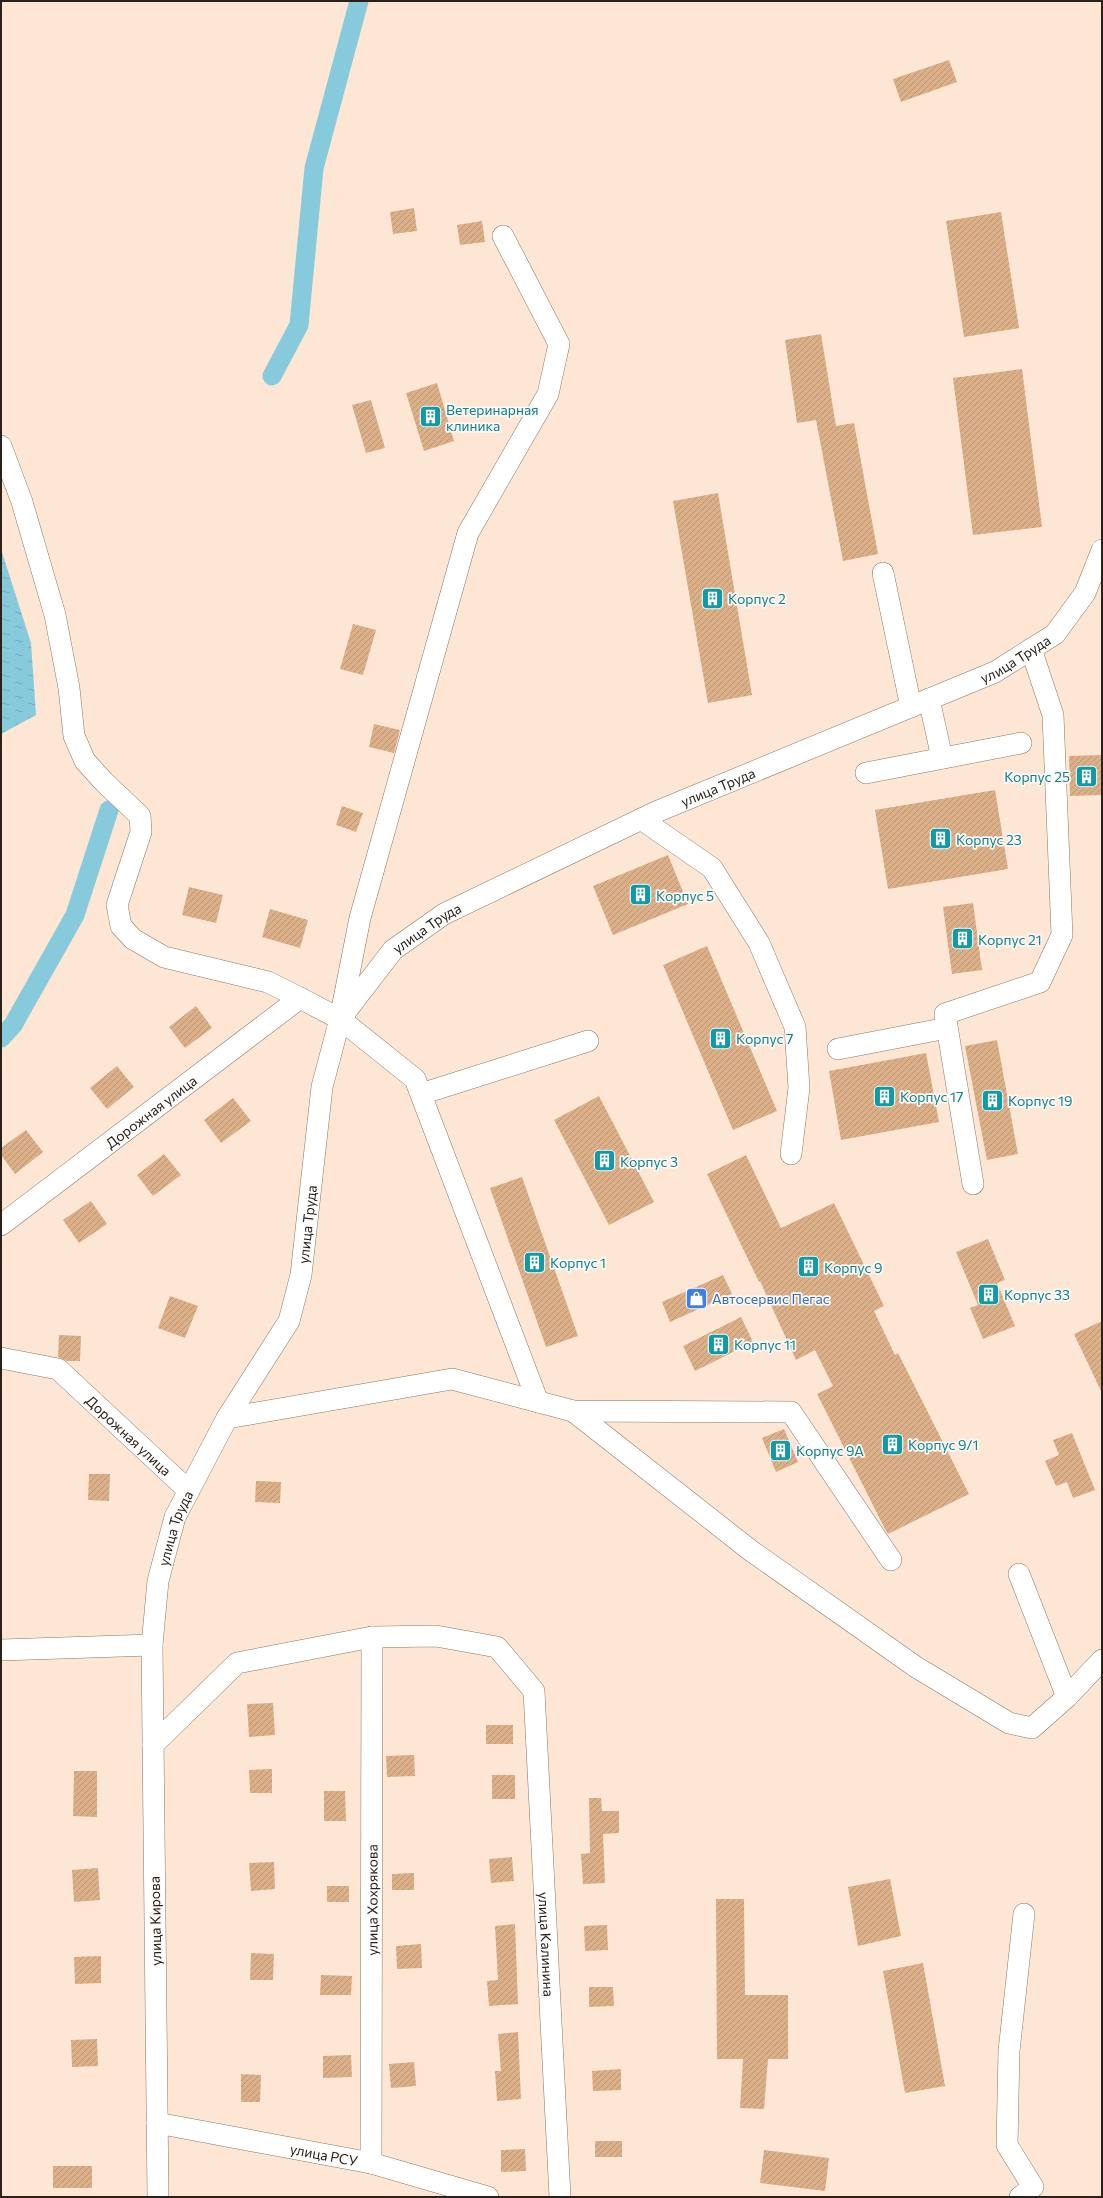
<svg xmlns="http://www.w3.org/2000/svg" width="1103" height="2198" viewBox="0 0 1103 2198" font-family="Commissioner,sans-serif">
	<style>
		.water { fill: url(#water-ripples) }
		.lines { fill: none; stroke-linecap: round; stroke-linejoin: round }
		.canal { stroke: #86cadc; stroke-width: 19 }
		.building { fill: url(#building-hatch) }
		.minor-casing { stroke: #8a7665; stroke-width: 22 }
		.minor { stroke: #fff; stroke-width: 21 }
		.labels { text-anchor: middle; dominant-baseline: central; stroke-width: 3.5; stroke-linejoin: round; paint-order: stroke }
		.culture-label { font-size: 14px; fill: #0d838f; stroke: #fcf8f4; text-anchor: start }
		.street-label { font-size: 14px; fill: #29211a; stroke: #fcf8f4 }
		.shop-label { font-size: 14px; fill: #366cbe; stroke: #fcf8f4; text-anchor: start }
	</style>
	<defs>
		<pattern id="water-ripples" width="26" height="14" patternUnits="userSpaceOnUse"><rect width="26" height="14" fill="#86cadc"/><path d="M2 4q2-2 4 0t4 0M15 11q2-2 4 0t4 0" fill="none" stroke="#74adbc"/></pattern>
		<pattern id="building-hatch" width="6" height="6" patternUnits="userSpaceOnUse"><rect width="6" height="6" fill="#dbaf88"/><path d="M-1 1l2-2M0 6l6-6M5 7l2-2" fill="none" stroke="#bc9675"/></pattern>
	</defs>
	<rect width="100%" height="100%" fill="#fde7d4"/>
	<path class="water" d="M1 549 31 643 36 715 1 734Z"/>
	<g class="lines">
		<path class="canal" d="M272 376 299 325 314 168 359 1
			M1 1038 13 1025 75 915 109 810"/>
	</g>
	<path class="building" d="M949 60 957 82 901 102 893 79Z
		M414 208 417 231 393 234 390 212Z
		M1001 212 1019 328 964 337 946 221Z
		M482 221 485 242 460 245 457 225Z
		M821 334 836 426 854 423 878 554 843 561 816 420 797 423 785 340Z
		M1022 369 1042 527 973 535 953 378Z
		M437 383 454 441 424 451 406 393Z
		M371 400 385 448 366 453 352 405Z
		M718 493 752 695 708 703 673 501Z
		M353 624 376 630 363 675 340 669Z
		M374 724 400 730 394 753 369 747Z
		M1102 755V795L1070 796 1069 756Z
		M995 790 1008 869 888 889 875 810Z
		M342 806 363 813 356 832 336 825Z
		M668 855 688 904 613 935 593 886Z
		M189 887 223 895 216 923 182 915Z
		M973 903 982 970 952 974 943 907Z
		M270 909 308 920 300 948 262 937Z
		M707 946 777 1111 733 1130 663 965Z
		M196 1006 212 1028 185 1048 169 1027Z
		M997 1040 1018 1154 987 1160 965 1046Z
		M926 1053 939 1122 841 1140 829 1071Z
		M117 1066 134 1087 107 1109 90 1088Z
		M599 1096 654 1202 609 1225 554 1120Z
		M233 1098 251 1121 221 1143 204 1120Z
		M26 1130 43 1152 15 1174 1 1155V1148Z
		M164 1154 181 1175 153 1196 137 1175Z
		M746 1155 781 1228 834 1203 884 1306 874 1311 895 1355 898 1353 969 1494 888 1534 885 1529 817 1394 833 1386 815 1350 796 1360 760 1281 759 1282 707 1174Z
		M522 1177 578 1336 546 1347 490 1188Z
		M91 1201 107 1224 79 1243 63 1220Z
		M988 1239 1005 1280 997 1283 1015 1326 983 1339 970 1308 978 1305 956 1252Z
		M723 1275 732 1294 670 1322 662 1302Z
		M170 1296 198 1306 185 1338 158 1328Z
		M741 1317 753 1342 695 1371 683 1346Z
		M1102 1321V1393L1074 1334Z
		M59 1335 81 1336 80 1361H67L58 1357Z
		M784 1429 798 1462 776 1472 762 1438Z
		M1072 1433 1095 1490 1073 1498 1067 1482 1056 1486 1045 1461 1059 1455 1053 1440Z
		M89 1474H110L109 1501 88 1500Z
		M256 1481 281 1482 280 1503 255 1502Z
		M273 1703 275 1735 249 1737 247 1704Z
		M486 1725H513V1744H486Z
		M414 1755 415 1776 387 1777 386 1756Z
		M272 1769V1793H250L249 1770Z
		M74 1771H97V1817L73 1816Z
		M492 1775H515V1799H492Z
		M324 1791H345L346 1821H324Z
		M589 1798H601L602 1811H619V1833L603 1834 605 1883 583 1884 581 1854 590 1853Z
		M512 1857 514 1881 491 1883 489 1859Z
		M274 1862 275 1889 251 1891 249 1863Z
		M98 1868 100 1900 74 1902 72 1870Z
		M414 1873V1890H392V1874Z
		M890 1879 901 1936 858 1946 848 1887Z
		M327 1886H349V1902H327Z
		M716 1899H744L745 1995H788V2059H768L764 2109 740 2108 743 2059H717Z
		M515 1924 518 2004 489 2006 487 1981 498 1980 495 1926Z
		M607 1925 608 1950 585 1951 584 1926Z
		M421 1944 422 1968 397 1969 396 1946Z
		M251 1953 274 1954 273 1980H250Z
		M101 1956V1983L75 1984 74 1957Z
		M923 1963 945 2086 905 2093 883 1971Z
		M321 1975 352 1976 351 1995H320Z
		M589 1987H613L614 2006 589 2007Z
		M518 2032 521 2099 497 2101 495 2071H501L498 2034Z
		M97 2039 98 2066 72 2067 71 2040Z
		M351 2055 352 2077 323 2078V2056Z
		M414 2062 416 2086 391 2088 389 2064Z
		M621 2069V2090L593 2091 592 2071Z
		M241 2074 261 2075 260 2102H241Z
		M595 2141H622V2157H595Z
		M525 2149 526 2171 501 2172V2150Z
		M764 2150 829 2158 825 2191 760 2183Z
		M53 2166H92V2188H53Z"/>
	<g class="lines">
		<defs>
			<g id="minor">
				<path d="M1 446 22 502 55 615 69 688 74 736 85 761 104 782 140 816 141 832 117 905 121 926 133 939 164 957 268 982 300 998 340 1019 415 1079 538 1402"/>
				<path d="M883 573 911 707"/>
				<path d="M929 699 942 758"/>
				<path d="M866 773 1021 743"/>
				<path d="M641 819 712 868 759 943 795 1027 799 1088 791 1154"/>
				<path d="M341 1014 360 918 468 533 548 394 559 344 503 236"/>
				<path d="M838 1049 947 1028"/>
				<path d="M421 1094 588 1041"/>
				<path d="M973 1184 945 1014 1040 982 1062 935 1053 715 1031 649"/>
				<path id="s1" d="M1 1225 300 998"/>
				<path id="s2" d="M1 1358 58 1369 189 1491"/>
				<path d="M573 1411 750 1550 916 1667 1009 1723 1032 1728 1067 1697 1019 1574"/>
				<path d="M227 1418 452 1379 573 1411 791 1412 891 1560"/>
				<path d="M1 1650 152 1645"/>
				<path d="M1067 1697 1102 1660"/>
				<path id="s3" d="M153 1745 237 1663 372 1637 436 1636 497 1647 534 1691 560 2197"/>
				<path id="s4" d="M157 2123 371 2163 488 2197"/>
				<path id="s5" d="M371 2163 372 1637"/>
				<path id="s6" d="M158 2197 152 1645 158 1581 175 1517 227 1418 289 1321 301 1275 322 1087 340 1019 393 950 444 914 656 812 995 672 1055 634 1085 593 1102 550"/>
				<path d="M1020 2197 1033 2187 1007 2145 1009 2051 1024 1914"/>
			</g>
		</defs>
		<use href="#minor" class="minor-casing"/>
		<use href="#minor" class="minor"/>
	</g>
	<defs>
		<symbol id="building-square" viewBox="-11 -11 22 22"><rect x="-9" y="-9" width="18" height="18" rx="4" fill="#0f9aa8" stroke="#fcf8f4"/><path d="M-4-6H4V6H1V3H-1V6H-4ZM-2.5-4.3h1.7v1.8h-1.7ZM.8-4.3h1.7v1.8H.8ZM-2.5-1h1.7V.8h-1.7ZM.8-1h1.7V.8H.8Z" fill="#fff"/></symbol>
		<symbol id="shop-square" viewBox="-11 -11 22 22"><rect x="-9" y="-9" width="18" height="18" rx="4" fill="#3f7fe0" stroke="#fcf8f4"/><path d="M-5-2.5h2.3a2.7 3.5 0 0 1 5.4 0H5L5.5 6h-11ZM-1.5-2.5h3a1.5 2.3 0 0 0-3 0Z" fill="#fff"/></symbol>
	</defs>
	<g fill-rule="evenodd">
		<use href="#building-square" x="418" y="404" width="25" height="25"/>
		<use href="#building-square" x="700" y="586" width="25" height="25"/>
		<use href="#building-square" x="1074" y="764" width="25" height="25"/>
		<use href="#building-square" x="928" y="826" width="25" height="25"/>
		<use href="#building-square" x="628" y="882" width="25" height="25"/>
		<use href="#building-square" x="950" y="926" width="25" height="25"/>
		<use href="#building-square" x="708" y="1026" width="25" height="25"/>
		<use href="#building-square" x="872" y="1084" width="25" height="25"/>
		<use href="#building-square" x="980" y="1088" width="25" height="25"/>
		<use href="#building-square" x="592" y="1148" width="25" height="25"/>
		<use href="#building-square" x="522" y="1250" width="25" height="25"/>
		<use href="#building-square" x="796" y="1254" width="25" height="25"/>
		<use href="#building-square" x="976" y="1282" width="25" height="25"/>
		<use href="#shop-square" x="684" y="1286" width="25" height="25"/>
		<use href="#building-square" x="706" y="1332" width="25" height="25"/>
		<use href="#building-square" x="880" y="1432" width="25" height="25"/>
		<use href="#building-square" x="768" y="1438" width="25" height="25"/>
	</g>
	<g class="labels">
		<g class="culture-label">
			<text x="446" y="409">Ветеринарная<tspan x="446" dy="16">клиника</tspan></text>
			<text x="728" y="598">Корпус 2</text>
			<text x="1070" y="776" text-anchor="end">Корпус 25</text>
			<text x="956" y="839">Корпус 23</text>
			<text x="656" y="895">Корпус 5</text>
			<text x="978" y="939">Корпус 21</text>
			<text x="736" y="1038">Корпус 7</text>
			<text x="900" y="1096">Корпус 17</text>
			<text x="1008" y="1100">Корпус 19</text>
			<text x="620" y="1161">Корпус 3</text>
			<text x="550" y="1262">Корпус 1</text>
			<text x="824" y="1267">Корпус 9</text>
			<text x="1004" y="1294">Корпус 33</text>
			<text x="734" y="1344">Корпус 11</text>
			<text x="908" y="1444">Корпус 9/1</text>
			<text x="796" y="1450">Корпус 9А</text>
		</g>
		<g class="street-label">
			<text stroke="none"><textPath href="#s6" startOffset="1992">улица Труда</textPath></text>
			<text stroke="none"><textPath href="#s6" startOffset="1668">улица Труда</textPath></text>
			<text stroke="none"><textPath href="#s6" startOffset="1344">улица Труда</textPath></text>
			<text stroke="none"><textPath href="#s1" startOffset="188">Дорожная улица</textPath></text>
			<text stroke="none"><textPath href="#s6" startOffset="1008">улица Труда</textPath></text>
			<text stroke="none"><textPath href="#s2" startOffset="155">Дорожная улица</textPath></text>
			<text stroke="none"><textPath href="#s6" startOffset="672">улица Труда</textPath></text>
			<text stroke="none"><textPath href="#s5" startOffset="263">улица Хохрякова</textPath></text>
			<text transform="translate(155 1921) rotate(-91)">улица Кирова</text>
			<text stroke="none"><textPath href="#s3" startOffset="692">улица Калинина</textPath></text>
			<text stroke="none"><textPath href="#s4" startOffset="170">улица РСУ</textPath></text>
		</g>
		<g class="shop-label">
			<text x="712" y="1298">Автосервис Пегас</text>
		</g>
	</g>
	<rect width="1103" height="2198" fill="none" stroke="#29211a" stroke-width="4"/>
</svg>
